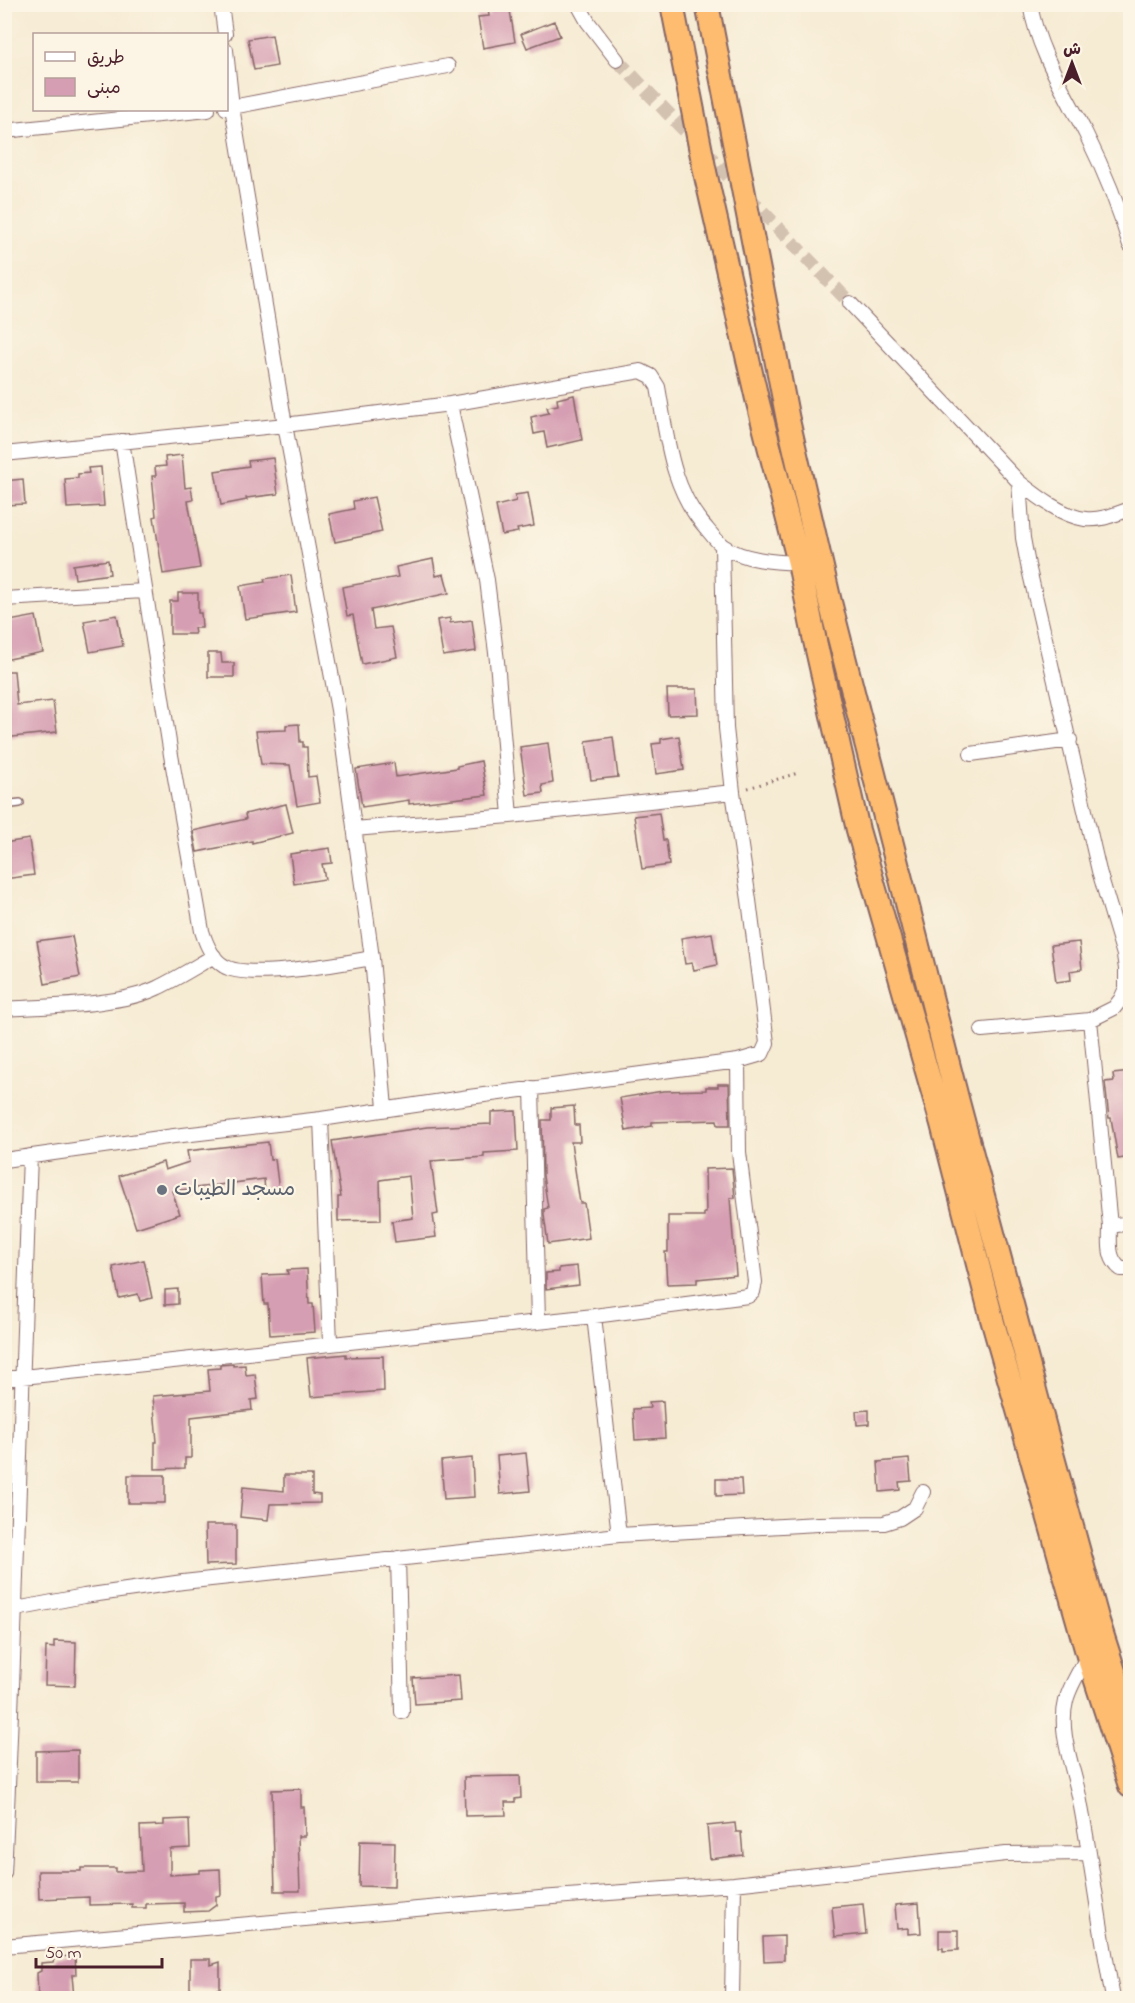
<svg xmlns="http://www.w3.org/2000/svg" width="1135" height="2003" viewBox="0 0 1135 2003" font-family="'Indie Flower','Playpen Sans Arabic',sans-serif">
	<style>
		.building { fill: #d69eb2 }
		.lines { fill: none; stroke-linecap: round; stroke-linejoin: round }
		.minor-tunnel { stroke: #d4c2b1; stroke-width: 14; stroke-dasharray: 14 7; stroke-linecap: butt }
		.service-casing { stroke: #866666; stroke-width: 10 }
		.minor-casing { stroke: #866666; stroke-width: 16 }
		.trunk-casing { stroke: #866666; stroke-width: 26 }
		.path { stroke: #866666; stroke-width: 3; stroke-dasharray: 1.5 4.5; stroke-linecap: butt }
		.service { stroke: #fff; stroke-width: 7 }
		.minor { stroke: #fff; stroke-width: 14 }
		.trunk { stroke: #fdbc6f; stroke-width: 22 }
		.worship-dot { fill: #6b7280; stroke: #fcf5e5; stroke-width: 2 }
		.labels { text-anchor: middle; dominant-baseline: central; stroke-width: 4.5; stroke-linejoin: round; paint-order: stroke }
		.worship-label { font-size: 21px; fill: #5b616d; stroke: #fcf5e5; text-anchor: start }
	</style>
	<rect width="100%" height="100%" fill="#fcf5e5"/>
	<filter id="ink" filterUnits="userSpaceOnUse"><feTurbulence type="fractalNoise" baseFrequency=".0167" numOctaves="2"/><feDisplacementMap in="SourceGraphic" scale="12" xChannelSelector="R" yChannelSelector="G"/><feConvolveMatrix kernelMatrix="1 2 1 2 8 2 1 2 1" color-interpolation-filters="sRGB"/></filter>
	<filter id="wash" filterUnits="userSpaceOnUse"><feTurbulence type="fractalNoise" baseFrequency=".008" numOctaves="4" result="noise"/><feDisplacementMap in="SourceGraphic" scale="24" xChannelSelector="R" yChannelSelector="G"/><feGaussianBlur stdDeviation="1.35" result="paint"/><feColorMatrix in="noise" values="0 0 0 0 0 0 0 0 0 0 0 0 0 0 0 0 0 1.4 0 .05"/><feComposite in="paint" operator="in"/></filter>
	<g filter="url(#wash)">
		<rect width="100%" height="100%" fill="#f6ebd3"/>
		<g id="blocks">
			<path class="building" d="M509 4 515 42 483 48 478 17 489 16 488 7Z
				M554 21 560 36 527 48 521 34Z
				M272 35 277 66 254 70 248 39Z
				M574 395 582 440 547 448 544 432 534 434 531 417 549 413 547 407 558 405 557 399Z
				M182 455 185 488 191 487 193 500 188 501 200 568 163 574 154 517 156 516 152 476H156L155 467 166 466 165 457Z
				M273 458 278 494 246 498 247 500 221 505 215 471 249 466 248 461Z
				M101 467 104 506 67 508 65 479 78 478V474L89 473 88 468Z
				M23 479 25 504 4 505V481Z
				M528 493 534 526 517 529 518 532 502 535 496 506 516 501 515 495Z
				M374 497 382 532 335 542 329 514 354 509 353 501Z
				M433 559 436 576 444 574 449 593 371 610 374 629 391 627 397 657 362 664 353 615 347 616 342 587 398 577 396 567Z
				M108 560 110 574 75 579 73 565Z
				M291 575 296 612 245 619 240 586 265 582 264 579Z
				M178 593H198V613H201L202 628H194L195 634H170V601H178Z
				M117 615 123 646 90 652 84 621Z
				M36 616 43 652 4 660V622Z
				M450 618V623L472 620 476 651 443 656 437 620Z
				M208 653H221L222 663H234V677H208Z
				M4 671H14L17 705 53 701 57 732 4 738Z
				M667 689H697L698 714 668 715Z
				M299 724 300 742H303V747H307L308 777 316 776 320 802 297 806 290 765 261 764 256 731 286 730V725Z
				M679 736 684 770 656 774 652 744 661 743V739Z
				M613 737 618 777 591 780 586 741Z
				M548 743 553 783 542 785 543 793 527 795 520 747Z
				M481 761 487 795 409 804V800L362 807 356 769 394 763 396 777 457 768V766Z
				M286 804 293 833 252 843V841L197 852 193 831 246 819 245 814Z
				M659 813 663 840H666L669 865 642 869 634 816Z
				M29 839 34 875 4 879V843Z
				M330 848 332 863 322 864 325 879 294 884 290 854Z
				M712 933 717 965 694 970 692 963 685 964 681 938Z
				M72 936 80 977 45 984 37 941Z
				M1079 942 1082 969 1070 971 1071 980 1056 982 1051 945Z
				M1131 1072V1157L1118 1159 1111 1118H1109L1105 1082 1114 1081 1113 1074Z
				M718 1084H729L730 1125H718L717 1120 652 1122V1126L626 1131 620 1098 663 1091 706 1090V1087H718Z
				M574 1106 575 1125H579L580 1142H571L580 1203H584L589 1238 548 1244 544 1215V1209L548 1208 543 1176 542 1120H551V1108Z
				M516 1111 518 1151 484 1153V1157L431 1161 438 1214 433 1215 436 1237 395 1242 392 1221 413 1218 409 1176 380 1180 381 1220 338 1221V1197H341L332 1141 427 1127 491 1124V1112Z
				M268 1142 270 1160 275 1159 279 1191 265 1192 264 1179 172 1191 180 1214 136 1228 119 1176 163 1162 165 1170 189 1162 187 1151Z
				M732 1168 735 1198H730L736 1275 697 1279V1283L667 1284 665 1252H668V1216H704V1213H706L705 1169Z
				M144 1260 152 1298 140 1301 138 1294 119 1298 113 1267Z
				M577 1266 579 1285 546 1289V1273L559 1272V1268Z
				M307 1269 309 1304H313L315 1332 270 1335 268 1304H264L262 1275 288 1274 287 1270Z
				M178 1289V1304L165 1305V1290Z
				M346 1354V1357L383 1356 384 1391 311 1397 307 1358Z
				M233 1364V1366L245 1365 246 1375 255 1374 258 1399 251 1400 252 1410 191 1417V1458H185V1468L155 1469V1442H157L153 1396 210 1391 208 1369 220 1368V1365Z
				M663 1401 665 1438 635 1440 633 1409 650 1408 649 1402Z
				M869 1410V1424L857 1425 856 1411Z
				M526 1453 530 1491 500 1494 497 1456Z
				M472 1458 474 1497 444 1499 441 1461Z
				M909 1459 911 1481 899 1482 900 1490 880 1492 878 1462Z
				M128 1475H165V1503H128Z
				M284 1475H312V1494L320 1495V1503L270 1504 268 1520 240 1517 243 1487 284 1491Z
				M716 1479H741L742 1495 716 1496Z
				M205 1525H236V1564L206 1565Z
				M54 1641 76 1642 75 1686 45 1685 46 1647 54 1648Z
				M459 1675 461 1701 415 1704 413 1678Z
				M78 1750V1782H36V1751Z
				M520 1776 521 1798 515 1799V1802H505L506 1815 465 1816 464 1777Z
				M301 1789V1807H304L305 1836H298L300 1891H275L272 1790Z
				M189 1819 190 1848 170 1849V1875L200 1873V1870L220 1869 221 1895 216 1896V1905L208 1911 184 1912V1903L146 1904V1908H132V1904L89 1905V1897L39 1899 38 1871H81V1868H116V1872L142 1871 140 1826 164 1825V1820Z
				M735 1823 736 1832H741L743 1855 710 1859 707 1826Z
				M360 1841 395 1842 394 1887 359 1886Z
				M919 1903 921 1933 908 1934V1928L897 1929 895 1905Z
				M863 1904 866 1934 835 1937 832 1907Z
				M939 1930H958V1950L943 1951V1948H939Z
				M784 1936V1960L764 1961 763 1937Z
				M75 1956 76 1975H72L74 1998H38L37 1973 41 1971V1963L53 1962 55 1957Z
				M190 1959H211V1965L220 1962V1989H190Z"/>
		</g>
	</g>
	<g filter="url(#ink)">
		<use href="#blocks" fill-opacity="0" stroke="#866666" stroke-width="1.5"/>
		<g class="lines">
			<path class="minor-tunnel" d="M617 60 850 303"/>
			<defs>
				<path id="service" d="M4 805 20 803"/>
				<path id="minor" d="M221 4 225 34
					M578 4 588 22 617 60
					M1030 4C1038 52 1065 92 1086 134 1104 170 1119 207 1130 245
					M226 50 232 107 226 108
					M4 131 208 110
					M850 303 1019 482C1037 496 1062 516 1085 519 1100 521 1116 514 1130 509
					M450 404 487 580 497 661 510 816
					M122 441 171 755 202 931C206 944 212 959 224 966 248 981 342 963 372 958
					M4 454 285 425 450 404 641 371 651 376 658 387C667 437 671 490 707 529 712 535 717 542 723 546 743 560 775 562 799 563
					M4 599 144 591
					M971 754 1070 740
					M354 829 510 816 733 792
					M4 1009C47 1006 119 1006 157 988 176 979 195 967 214 956
					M1090 1020 1110 1226C1110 1242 1107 1259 1121 1269H1130
					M982 1030 1090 1020 1114 1008 1121 999 1126 988V969L1124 955 1099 871 1028 565 1023 538 1019 482
					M532 1088 538 1321
					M385 1108 372 958 338 710 285 425 232 107 448 66
					M321 1119 330 1343
					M4 1160 174 1136 321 1119 469 1097 738 1061 762 1054 767 1043 749 900 733 792 726 728 722 546
					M1110 1226 1130 1223
					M594 1316 619 1535
					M4 1379 594 1316 748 1296 753 1292 755 1282 739 1152 738 1061
					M398 1558 402 1712
					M16 1609 84 1596 183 1582 619 1535 818 1524 884 1523 900 1518 915 1508 923 1492
					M1088 1656C1080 1670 1070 1685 1066 1701 1058 1732 1073 1766 1079 1796 1092 1863 1100 1931 1113 1998
					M4 1873C16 1634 21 1395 30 1156
					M4 1946 540 1898 734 1884 1006 1854 1088 1853
					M732 1998 734 1884"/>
				<path id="trunk" d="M672 4 705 172 757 399 799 563 815 641 858 830 942 1124 992 1319 1088 1656 1130 1786
					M707 4 788 420 830 602 958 1102 1048 1439 1097 1618 1130 1721"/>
			</defs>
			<use href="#service" class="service-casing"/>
			<use href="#minor" class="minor-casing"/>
			<use href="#trunk" class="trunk-casing"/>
			<path class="path" d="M748 788 798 773"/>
			<use href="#service" class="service"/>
			<use href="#minor" class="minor"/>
			<use href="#trunk" class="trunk"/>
		</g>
	</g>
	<circle class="worship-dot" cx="162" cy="1190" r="6"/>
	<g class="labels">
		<g class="worship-label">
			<text x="174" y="1190">مسجد الطيبات</text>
		</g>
	</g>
	<rect width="1135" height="2003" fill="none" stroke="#fcf5e5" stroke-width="24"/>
	<rect x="33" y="33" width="195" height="78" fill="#fcf5e5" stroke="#b59f9b" stroke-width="1.5"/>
	<rect x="45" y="52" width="30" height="9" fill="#ffffff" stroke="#b59f9b" stroke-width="1.5"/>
	<text x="87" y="63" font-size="18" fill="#4a1f2b">طريق</text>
	<rect x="45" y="78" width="30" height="18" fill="#d69eb2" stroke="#b59f9b" stroke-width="1.5"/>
	<text x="87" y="93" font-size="18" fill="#4a1f2b">مبنى</text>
	<g transform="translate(1072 63)" stroke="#fcf5e5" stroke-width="4.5" paint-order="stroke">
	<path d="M0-4.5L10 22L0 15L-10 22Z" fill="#4a1f2b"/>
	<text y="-9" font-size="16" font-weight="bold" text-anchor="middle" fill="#4a1f2b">ش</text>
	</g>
	<path d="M36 1958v9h126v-9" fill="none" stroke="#4a1f2b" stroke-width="3"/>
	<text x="45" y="1958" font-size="18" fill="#4a1f2b" stroke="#fcf5e5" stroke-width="4.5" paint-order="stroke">50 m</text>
</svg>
